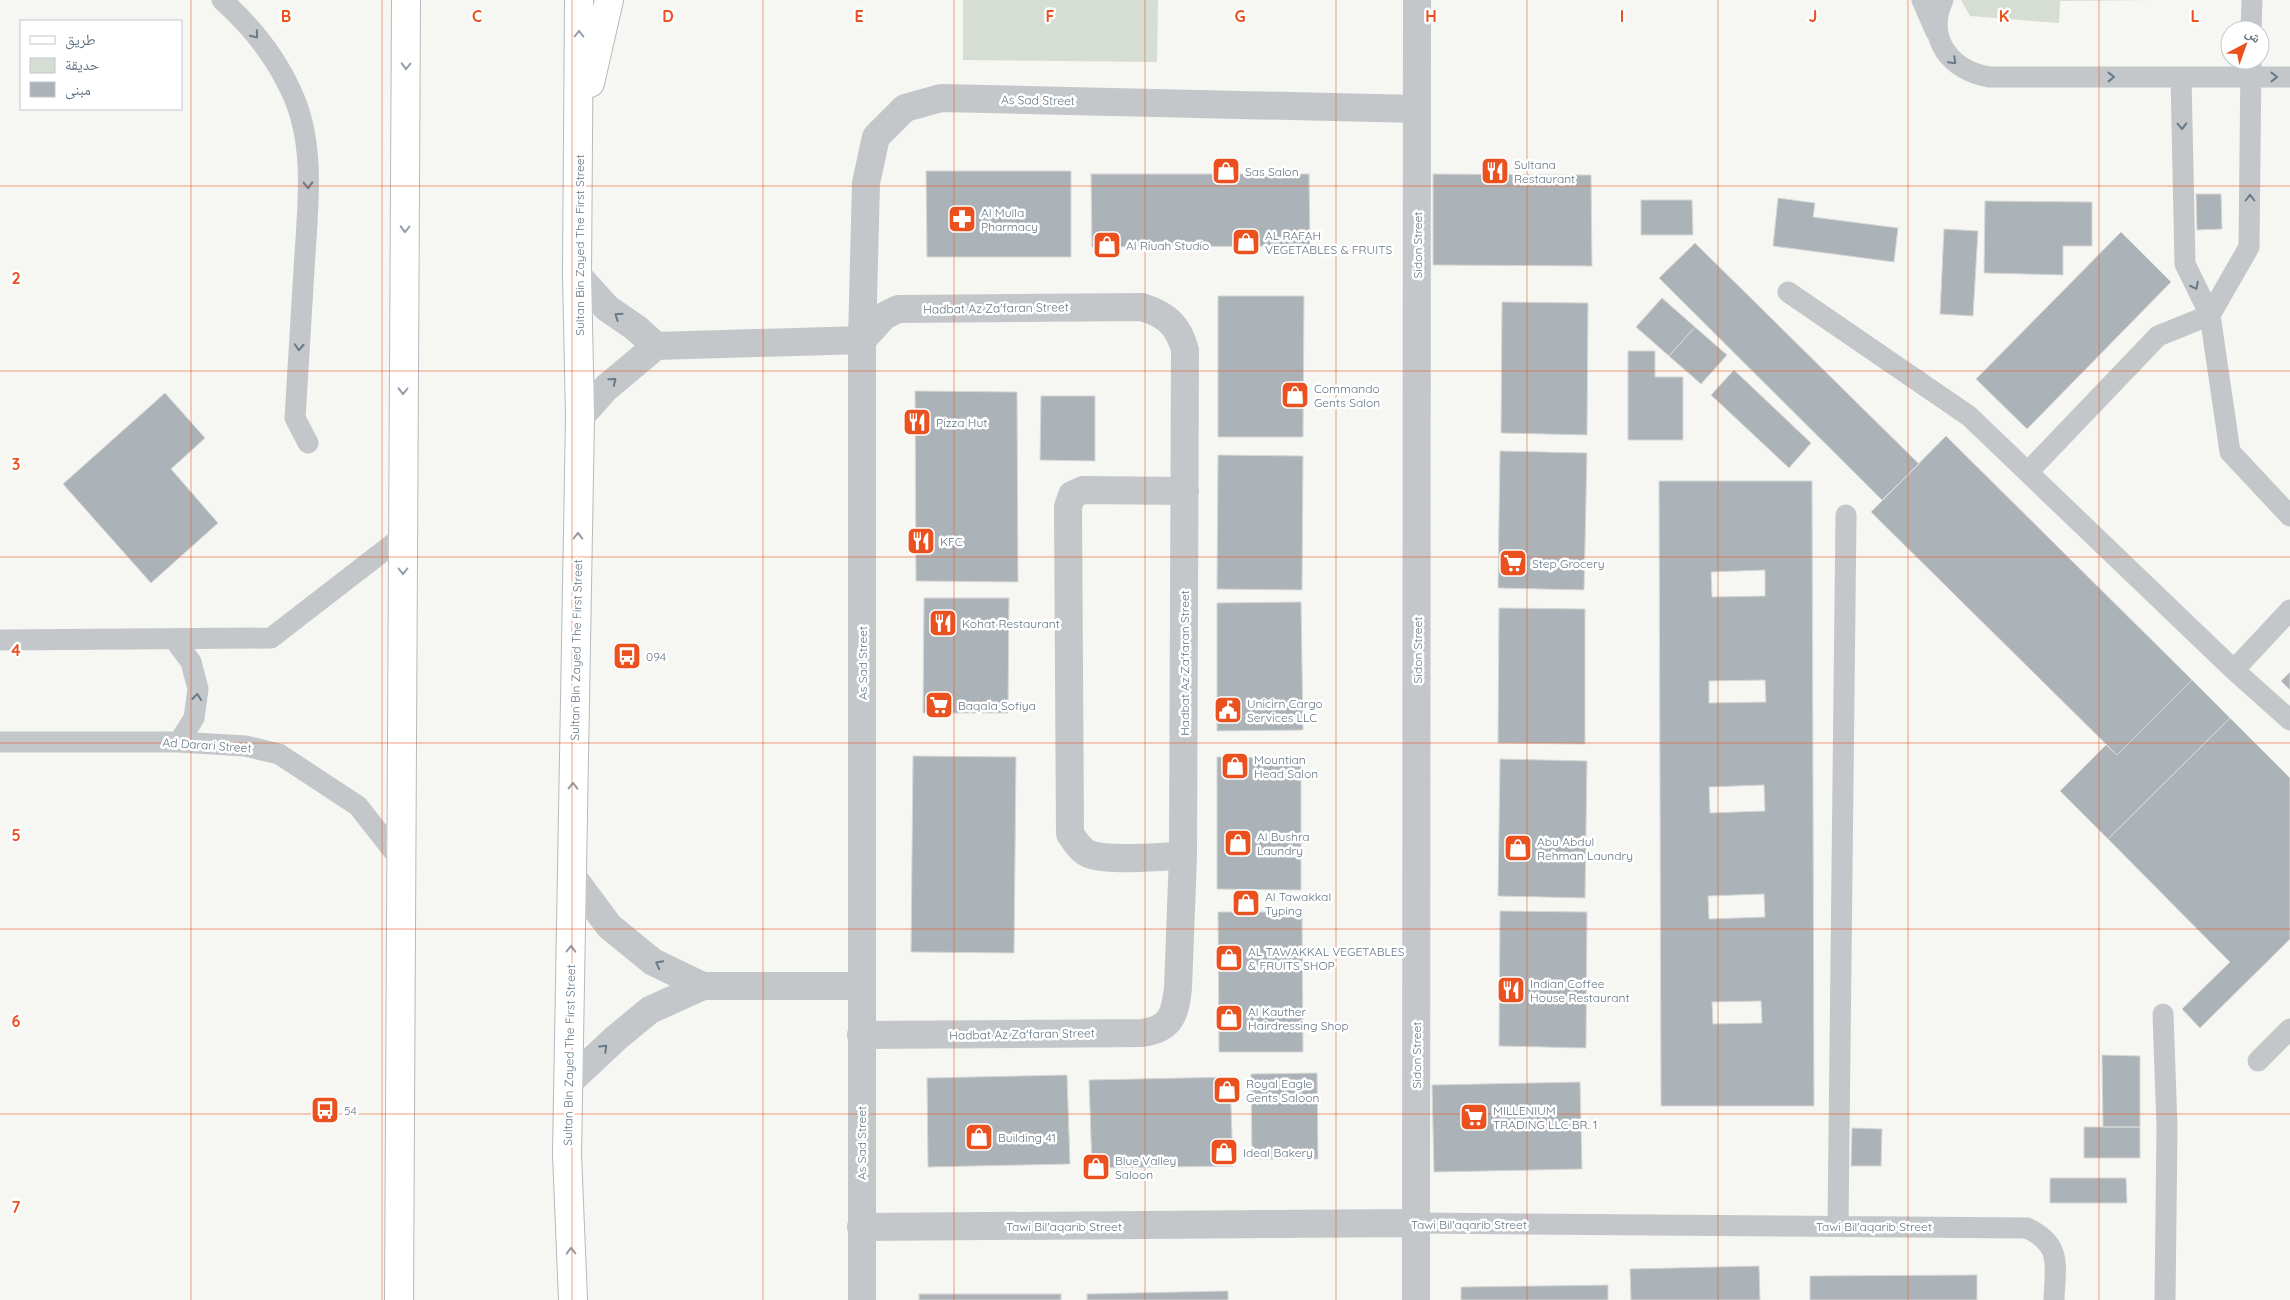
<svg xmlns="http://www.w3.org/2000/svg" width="2290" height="1300" viewBox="0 0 2290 1300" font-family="Quicksand,'Noto Naskh Arabic',sans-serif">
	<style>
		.green { fill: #d6ddd3 }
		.building { fill: #abb3b8; stroke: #d7d7d5; fill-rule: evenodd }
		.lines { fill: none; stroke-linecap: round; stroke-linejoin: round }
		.primary-casing { stroke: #b6babe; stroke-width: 30 }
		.lane { stroke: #c3c7ca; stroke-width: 21 }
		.street { stroke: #c3c7ca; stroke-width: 28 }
		.primary { stroke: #fff; stroke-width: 28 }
		.oneway { stroke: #929ea9 }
		.oneway2 { stroke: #687988 }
		.grid { fill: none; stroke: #ea511e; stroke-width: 1; stroke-opacity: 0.55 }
		.labels { text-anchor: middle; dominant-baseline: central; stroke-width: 5; stroke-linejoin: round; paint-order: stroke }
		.street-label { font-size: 12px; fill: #637584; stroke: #fff }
		.poi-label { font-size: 12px; fill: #637584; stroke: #fff; text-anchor: start }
		.grid-label { font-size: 16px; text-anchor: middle; font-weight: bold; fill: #ea511e; stroke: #fff; stroke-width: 5; stroke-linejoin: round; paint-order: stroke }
	</style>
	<rect width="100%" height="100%" fill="#f6f6f2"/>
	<path class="green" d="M963 0H1158L1157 62 963 60Z
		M1961 0H2154L2060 1 2059 23 1970 16Z"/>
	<path class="building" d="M926 171H1071V257H927Z
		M1091 174H1309L1310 246 1092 247Z
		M1433 174 1591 175 1592 266 1433 265Z
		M2196 194H2221L2222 229 2197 230Z
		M1778 198 1815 203 1813 217 1898 228 1894 262 1773 246Z
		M1641 200H1692L1693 235H1641Z
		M1985 201 2092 202V246H2063V275L1984 273Z
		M1944 229 1978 231 1973 316 1940 314Z
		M2121 232 2171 282 2027 429 1976 379Z
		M1695 243 1919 464 1882 500 1659 278Z
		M1218 296H1304L1303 437H1218Z
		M1662 298 1695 327 1669 356 1636 327Z
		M1502 302 1588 303 1587 435 1501 433Z
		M1695 327 1727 355 1701 384 1669 356Z
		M1628 351H1655V377H1683V440H1628Z
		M1734 370 1811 443 1789 468 1711 395Z
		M915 391 1017 392 1018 582 916 581Z
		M165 393 205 438 171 469 218 523 151 583 63 484Z
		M1041 396H1095V461L1040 460Z
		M1946 436 2192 680 2117 755 1871 512Z
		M1500 451 1587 453 1584 590 1498 588Z
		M1218 455 1303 456 1302 590 1217 589Z
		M1659 481H1812L1814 1106H1661ZM1765 570V596L1712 597 1711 572ZM1765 680 1766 702 1709 703V681ZM1764 785 1765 811 1710 813 1709 787ZM1764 894 1765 917 1709 919 1708 896ZM1761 1001 1762 1023 1713 1024 1712 1002Z
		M924 598H1009L1008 713H923Z
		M1301 602 1303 730 1217 731V603Z
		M1499 608 1585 609V744L1498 743Z
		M2290 672V690L2281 681Z
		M2192 680 2230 718 2108 839 2060 791 2106 745 2117 755Z
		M2230 718 2290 778V939L2200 1028 2182 1009 2230 962 2108 839Z
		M913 756 1016 757 1014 953 911 952Z
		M1217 757 1301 758V890L1217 889Z
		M1500 759 1587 761 1585 898 1498 896Z
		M1500 911 1587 912 1586 1048 1499 1046Z
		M1218 912H1302L1303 1052H1219Z
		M2102 1055 2140 1056V1127H2103Z
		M1317 1073 1318 1159H1252L1251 1074Z
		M1067 1075 1070 1164 928 1167 927 1078Z
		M1230 1077 1233 1166 1092 1168 1089 1080Z
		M1580 1082 1582 1169 1434 1172 1432 1085Z
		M2084 1127H2140V1158H2084Z
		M1852 1128 1882 1129 1881 1166H1851Z
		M2050 1178H2126L2127 1203H2050Z
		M1759 1266 1760 1300H1631L1630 1269Z
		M1977 1275V1300H1810V1276Z
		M1608 1285V1300H1461V1287Z
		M1228 1291V1300H1087V1294Z
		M919 1294H1061V1300H919Z"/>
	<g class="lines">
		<defs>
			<path id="primary" d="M590 83 609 0
				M399 1300 406 0
				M573 1300 567 1154 580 417 577 275 579 0"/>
		</defs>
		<use href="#primary" class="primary-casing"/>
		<path class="lane" d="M222 0C251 26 276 57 292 93 317 147 307 213 304 270 301 319 298 368 295 418L308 443
			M1922 0 1936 32
			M1943 0C1925 39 1951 71 1990 77H2290
			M2251 30 2252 0
			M2181 77 2185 264 2210 315 2249 247 2251 60
			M1788 292 1969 416 2234 670 2290 720
			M2028 472 2158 336 2210 315 2230 452 2290 516
			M174 639 191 662 198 689 194 718 179 742
			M0 640 271 638 403 536
			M2234 670 2290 610
			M0 742H179L245 746 279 754 358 806 402 862
			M2163 1014 2167 1127 2165 1300
			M2258 1061 2290 1029
			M1416 1223 2027 1228C2063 1245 2055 1266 2054 1300
			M1838 1226 1846 515"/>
		<path class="street" d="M577 275 607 308 636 328 656 346
			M580 417 606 388 656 346 862 340 884 316 898 309 1142 307C1167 315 1178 325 1185 350L1183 856 1178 988C1175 1015 1171 1029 1142 1033L861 1035
			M1183 856C1160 856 1108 862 1089 854 1080 850 1075 841 1070 834L1068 507 1072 495 1083 490 1185 491
			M572 876 609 926 653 962 703 986
			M569 1082 616 1038 650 1010 703 986H861
			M861 1227 1416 1223
			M862 1300V340L866 183 876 137 905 108 941 98 1417 109
			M1416 1300 1417 0"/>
		<use href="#primary" class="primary"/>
	</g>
	<defs><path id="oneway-chevron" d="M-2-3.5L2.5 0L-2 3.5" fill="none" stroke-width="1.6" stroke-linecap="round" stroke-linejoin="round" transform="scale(1.25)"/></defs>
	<g class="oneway">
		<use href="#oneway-chevron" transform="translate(579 34) rotate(-90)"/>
		<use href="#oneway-chevron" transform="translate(406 66) rotate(91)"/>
		<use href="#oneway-chevron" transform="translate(405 229) rotate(91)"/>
		<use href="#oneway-chevron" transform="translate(403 391) rotate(91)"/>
		<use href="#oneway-chevron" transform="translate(578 536) rotate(-89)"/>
		<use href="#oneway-chevron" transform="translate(403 571) rotate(90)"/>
		<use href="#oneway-chevron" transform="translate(573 786) rotate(-89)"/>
		<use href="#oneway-chevron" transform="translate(571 949) rotate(-89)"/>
		<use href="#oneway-chevron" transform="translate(571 1251) rotate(-92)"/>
	</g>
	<g class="oneway2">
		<use href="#oneway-chevron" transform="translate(255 35) rotate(51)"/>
		<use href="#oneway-chevron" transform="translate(1953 61) rotate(45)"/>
		<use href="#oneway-chevron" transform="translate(2111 77)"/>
		<use href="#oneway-chevron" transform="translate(2274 77)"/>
		<use href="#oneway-chevron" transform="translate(2182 126) rotate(89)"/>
		<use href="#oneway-chevron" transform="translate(308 185) rotate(88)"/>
		<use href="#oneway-chevron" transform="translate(2250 198) rotate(-90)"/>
		<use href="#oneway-chevron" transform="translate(2195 286) rotate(63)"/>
		<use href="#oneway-chevron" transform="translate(618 316) rotate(-146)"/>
		<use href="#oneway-chevron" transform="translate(299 347) rotate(93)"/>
		<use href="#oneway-chevron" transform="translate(613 381) rotate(-39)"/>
		<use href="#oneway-chevron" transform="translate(197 697) rotate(-83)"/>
		<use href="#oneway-chevron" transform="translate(659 964) rotate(-153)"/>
		<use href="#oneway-chevron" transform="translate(604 1048) rotate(-44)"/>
	</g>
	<path class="grid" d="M191 0V1300M382 0V1300M572 0V1300M763 0V1300M954 0V1300M1145 0V1300M1336 0V1300M1527 0V1300M1718 0V1300M1908 0V1300M2099 0V1300M0 186H2290M0 371H2290M0 557H2290M0 743H2290M0 929H2290M0 1114H2290"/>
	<defs>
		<symbol id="shop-square" viewBox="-11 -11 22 22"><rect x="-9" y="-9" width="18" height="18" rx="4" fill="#ea511e" stroke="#fff"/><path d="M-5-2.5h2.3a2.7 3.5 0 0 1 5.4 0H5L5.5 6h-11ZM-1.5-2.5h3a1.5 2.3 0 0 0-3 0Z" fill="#fff"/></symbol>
		<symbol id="restaurant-square" viewBox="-11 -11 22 22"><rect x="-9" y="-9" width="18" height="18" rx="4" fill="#ea511e" stroke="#fff"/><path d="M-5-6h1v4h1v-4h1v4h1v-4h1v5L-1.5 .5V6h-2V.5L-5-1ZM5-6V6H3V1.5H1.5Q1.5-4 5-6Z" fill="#fff"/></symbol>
		<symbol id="pharmacy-square" viewBox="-11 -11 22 22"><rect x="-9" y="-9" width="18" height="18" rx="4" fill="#ea511e" stroke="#fff"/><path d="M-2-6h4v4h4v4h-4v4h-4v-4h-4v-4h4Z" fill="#fff"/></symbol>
		<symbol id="supermarket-square" viewBox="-11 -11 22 22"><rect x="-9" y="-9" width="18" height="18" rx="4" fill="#ea511e" stroke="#fff"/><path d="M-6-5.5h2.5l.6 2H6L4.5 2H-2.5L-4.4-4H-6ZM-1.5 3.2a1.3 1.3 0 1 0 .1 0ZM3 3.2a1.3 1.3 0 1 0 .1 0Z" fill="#fff"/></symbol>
		<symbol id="bus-square" viewBox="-11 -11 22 22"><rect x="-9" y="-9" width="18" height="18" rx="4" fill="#ea511e" stroke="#fff"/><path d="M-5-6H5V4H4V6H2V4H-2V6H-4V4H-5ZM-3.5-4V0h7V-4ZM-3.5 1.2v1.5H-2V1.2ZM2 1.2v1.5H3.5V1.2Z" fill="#fff"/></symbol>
		<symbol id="civic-square" viewBox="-11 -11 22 22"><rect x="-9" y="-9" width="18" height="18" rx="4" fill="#ea511e" stroke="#fff"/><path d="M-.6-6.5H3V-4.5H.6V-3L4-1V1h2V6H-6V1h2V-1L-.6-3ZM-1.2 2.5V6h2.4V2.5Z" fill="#fff"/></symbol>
	</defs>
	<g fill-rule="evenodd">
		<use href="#shop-square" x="1210" y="155" width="32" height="32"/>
		<use href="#restaurant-square" x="1479" y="155" width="32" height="32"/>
		<use href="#pharmacy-square" x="946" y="203" width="32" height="32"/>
		<use href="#shop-square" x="1230" y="226" width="32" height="32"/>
		<use href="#shop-square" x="1091" y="229" width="32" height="32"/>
		<use href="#shop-square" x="1279" y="379" width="32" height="32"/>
		<use href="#restaurant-square" x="901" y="406" width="32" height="32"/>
		<use href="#restaurant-square" x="905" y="525" width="32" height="32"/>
		<use href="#supermarket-square" x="1497" y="547" width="32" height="32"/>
		<use href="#restaurant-square" x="927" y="607" width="32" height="32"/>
		<use href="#bus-square" x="611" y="640" width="32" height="32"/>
		<use href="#supermarket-square" x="923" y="689" width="32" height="32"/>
		<use href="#civic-square" x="1212" y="694" width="32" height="32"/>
		<use href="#shop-square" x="1219" y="750" width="32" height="32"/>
		<use href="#shop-square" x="1222" y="827" width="32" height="32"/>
		<use href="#shop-square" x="1502" y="832" width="32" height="32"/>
		<use href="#shop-square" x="1230" y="887" width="32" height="32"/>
		<use href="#shop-square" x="1213" y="942" width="32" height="32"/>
		<use href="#restaurant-square" x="1495" y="974" width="32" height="32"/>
		<use href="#shop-square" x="1213" y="1002" width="32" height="32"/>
		<use href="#shop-square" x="1211" y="1074" width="32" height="32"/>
		<use href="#bus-square" x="309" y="1094" width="32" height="32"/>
		<use href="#supermarket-square" x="1458" y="1101" width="32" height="32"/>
		<use href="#shop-square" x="963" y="1121" width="32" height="32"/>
		<use href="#shop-square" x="1208" y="1136" width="32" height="32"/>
		<use href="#shop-square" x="1080" y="1151" width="32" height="32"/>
	</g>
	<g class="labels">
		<g class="street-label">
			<text transform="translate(1038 100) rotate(1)">As Sad Street</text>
			<text transform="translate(579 245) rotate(-90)">Sultan Bin Zayed The First Street</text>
			<text transform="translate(1417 245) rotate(-90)">Sidon Street</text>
			<text transform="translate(996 308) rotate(-1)">Hadbat Az Za'faran Street</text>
			<text transform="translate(576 650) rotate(-89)">Sultan Bin Zayed The First Street</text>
			<text transform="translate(1417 650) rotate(-90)">Sidon Street</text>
			<text transform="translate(862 663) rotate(-90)">As Sad Street</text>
			<text transform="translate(1184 663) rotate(-90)">Hadbat Az Za'faran Street</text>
			<text transform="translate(207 745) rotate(4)">Ad Darari Street</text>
			<text transform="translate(1022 1034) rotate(-1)">Hadbat Az Za'faran Street</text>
			<text transform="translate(569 1055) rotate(-89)">Sultan Bin Zayed The First Street</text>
			<text transform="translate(1416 1055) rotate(-90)">Sidon Street</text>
			<text transform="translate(861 1143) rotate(-90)">As Sad Street</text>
			<text x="1469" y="1224">Tawi Bil'aqarib Street</text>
			<text x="1064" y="1226">Tawi Bil'aqarib Street</text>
			<text x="1874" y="1226">Tawi Bil'aqarib Street</text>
		</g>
		<g class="poi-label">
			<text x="1514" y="164">Sultana<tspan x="1514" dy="14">Restaurant</tspan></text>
			<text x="1245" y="171">Sas Salon</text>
			<text x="981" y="212">Al Mulla<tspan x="981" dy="14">Pharmacy</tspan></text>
			<text x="1265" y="235">AL RAFAH<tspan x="1265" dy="14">VEGETABLES &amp; FRUITS</tspan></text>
			<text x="1126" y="245">Al Riuah Studio</text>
			<text x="1314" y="388">Commando<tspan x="1314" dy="14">Gents Salon</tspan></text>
			<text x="936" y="422">Pizza Hut</text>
			<text x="940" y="541">KFC</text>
			<text x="1532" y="563">Step Grocery</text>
			<text x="962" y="623">Kohat Restaurant</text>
			<text x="646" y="656">094</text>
			<text x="1247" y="703">Unicirn Cargo<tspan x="1247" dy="14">Services LLC</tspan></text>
			<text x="958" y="705">Baqala Sofiya</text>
			<text x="1254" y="759">Mountian<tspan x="1254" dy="14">Head Salon</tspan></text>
			<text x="1257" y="836">Al Bushra<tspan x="1257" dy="14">Laundry</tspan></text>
			<text x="1537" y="841">Abu Abdul<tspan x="1537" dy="14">Rehman Laundry</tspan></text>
			<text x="1265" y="896">Al Tawakkal<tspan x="1265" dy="14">Typing</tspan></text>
			<text x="1248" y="951">AL TAWAKKAL VEGETABLES<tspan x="1248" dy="14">&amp; FRUITS SHOP</tspan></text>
			<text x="1530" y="983">Indian Coffee<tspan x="1530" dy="14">House Restaurant</tspan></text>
			<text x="1248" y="1011">Al Kauther<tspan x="1248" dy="14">Hairdressing Shop</tspan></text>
			<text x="1246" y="1083">Royal Eagle<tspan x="1246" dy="14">Gents Saloon</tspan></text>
			<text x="344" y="1110">54</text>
			<text x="1493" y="1110">MILLENIUM<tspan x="1493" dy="14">TRADING LLC BR. 1</tspan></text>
			<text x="998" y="1137">Building 41</text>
			<text x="1243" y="1152">Ideal Bakery</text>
			<text x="1115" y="1160">Blue Valley<tspan x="1115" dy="14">Saloon</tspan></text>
		</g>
	</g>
	<g class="grid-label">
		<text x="286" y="22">B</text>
		<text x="477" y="22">C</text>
		<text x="668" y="22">D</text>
		<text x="859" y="22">E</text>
		<text x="1050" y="22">F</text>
		<text x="1240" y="22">G</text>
		<text x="1431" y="22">H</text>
		<text x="1622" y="22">I</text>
		<text x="1813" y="22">J</text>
		<text x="2004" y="22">K</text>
		<text x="2195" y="22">L</text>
		<text x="16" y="284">2</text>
		<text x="16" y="470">3</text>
		<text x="16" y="656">4</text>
		<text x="16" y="841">5</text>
		<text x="16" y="1027">6</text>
		<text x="16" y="1213">7</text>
	</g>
	<rect x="20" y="20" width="162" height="90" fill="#ffffff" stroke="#c1c8ce"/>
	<rect x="30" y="36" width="25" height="8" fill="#ffffff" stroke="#c1c8ce"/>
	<text x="65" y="45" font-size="15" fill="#637584">طريق</text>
	<rect x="30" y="58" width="25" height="15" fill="#d6ddd3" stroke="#c1c8ce"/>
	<text x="65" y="70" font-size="15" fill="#637584">حديقة</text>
	<rect x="30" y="82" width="25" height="15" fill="#abb3b8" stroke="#c1c8ce"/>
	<text x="65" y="95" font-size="15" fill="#637584">مبنى</text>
	<g transform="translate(2245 45) rotate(41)"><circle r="24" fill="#ffffff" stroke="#c1c8ce"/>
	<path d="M0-4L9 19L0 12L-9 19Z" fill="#ea511e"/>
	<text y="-8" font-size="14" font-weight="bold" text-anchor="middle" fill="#637584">ش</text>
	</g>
</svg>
